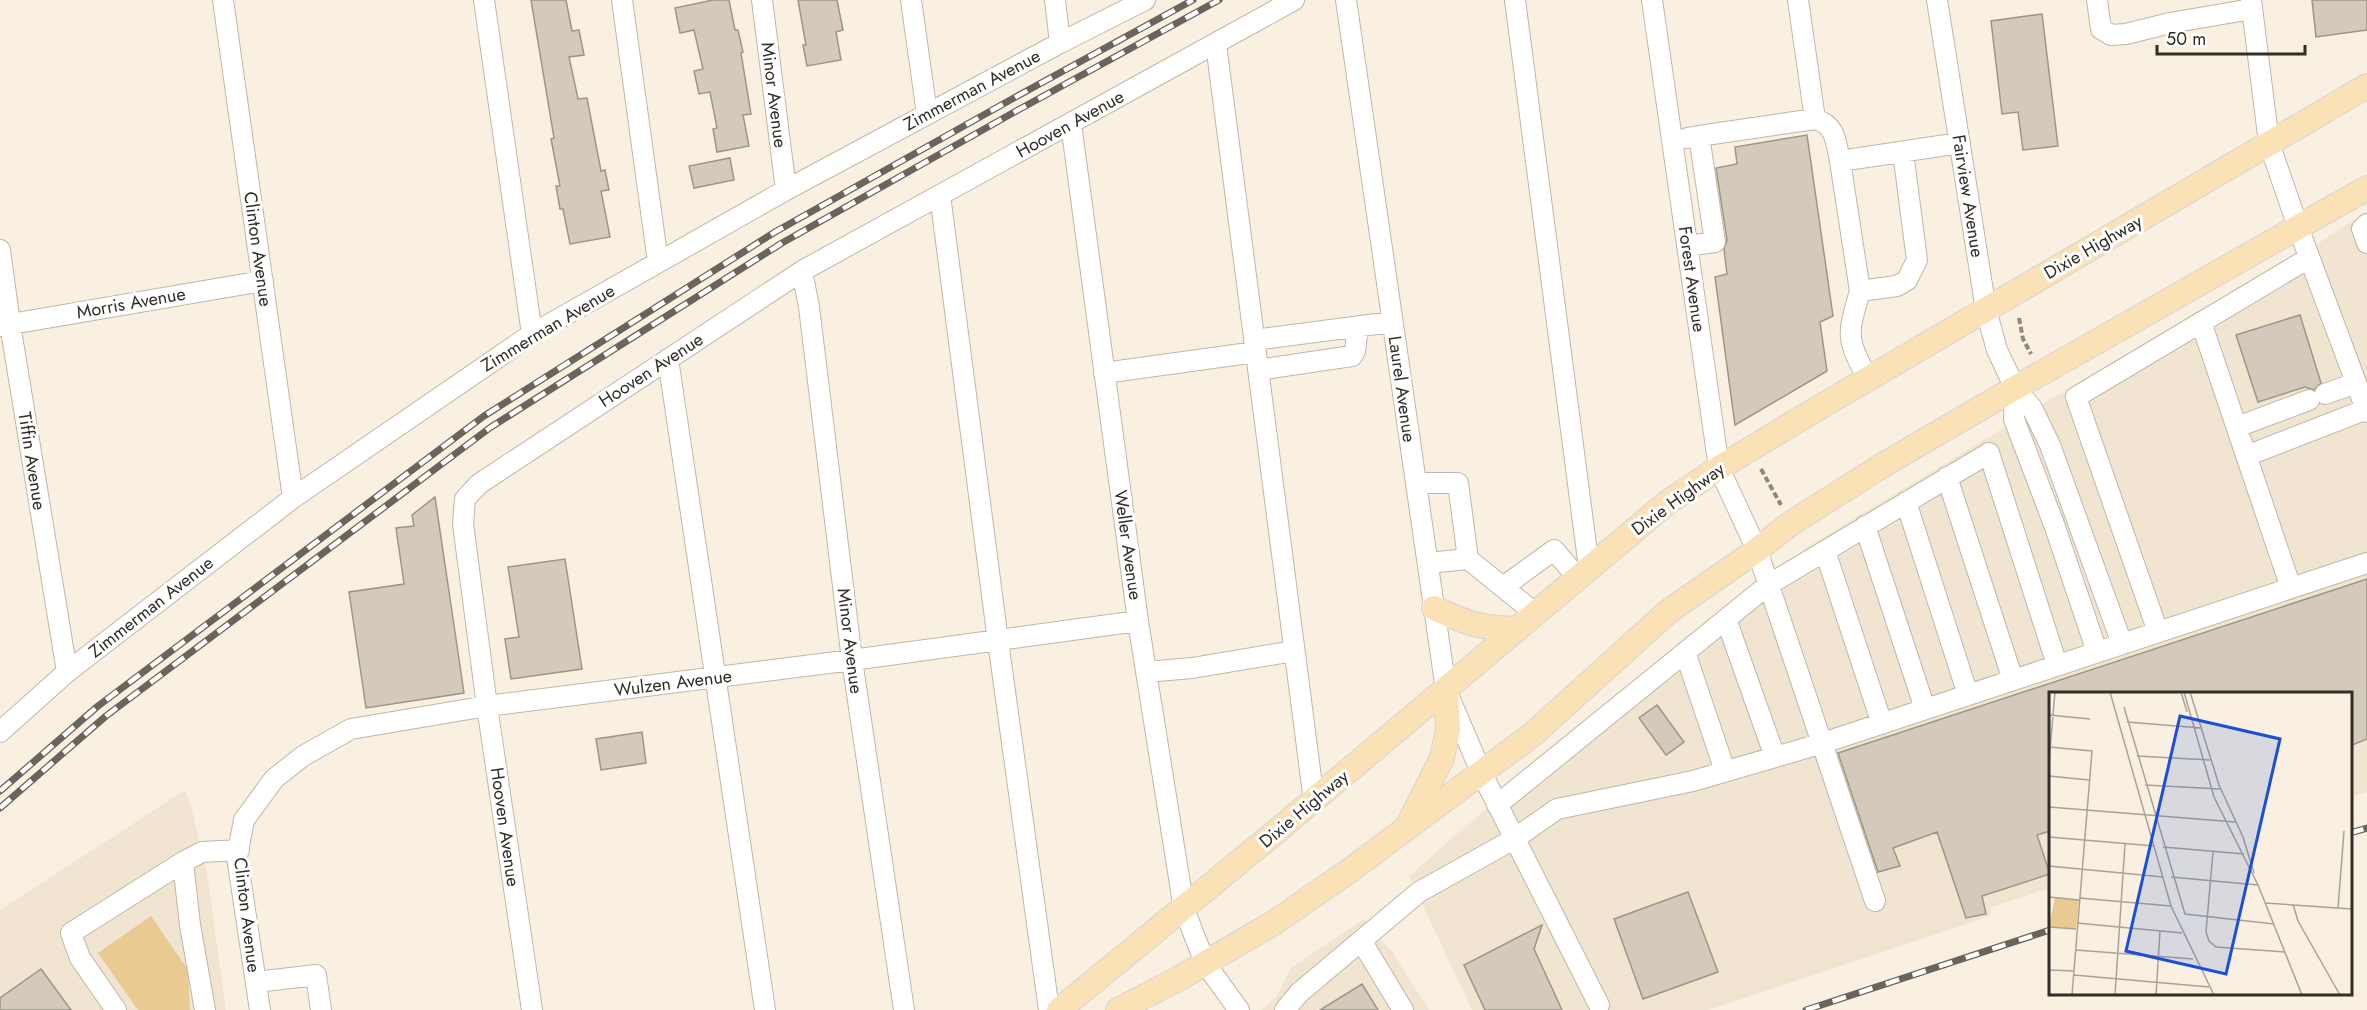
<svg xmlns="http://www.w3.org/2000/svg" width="2367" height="1010" viewBox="0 0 2367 1010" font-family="Jost,sans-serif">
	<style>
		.built { fill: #f1e4d0 }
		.green { fill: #eaca93 }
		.building { fill: #d3cabc; stroke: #9d9587; stroke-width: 1.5 }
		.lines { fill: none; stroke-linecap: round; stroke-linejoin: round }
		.minor-casing { stroke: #bfb7a9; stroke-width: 22 }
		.major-casing { stroke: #d6d5d4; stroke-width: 26 }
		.path { stroke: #8d877d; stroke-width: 4; stroke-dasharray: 6 3; stroke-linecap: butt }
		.minor { stroke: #fff; stroke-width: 20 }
		.major { stroke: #fbe2b6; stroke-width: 24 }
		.rail-casing { stroke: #69645c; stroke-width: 7 }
		.rail { stroke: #fff; stroke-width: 4.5; stroke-dasharray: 14; stroke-linecap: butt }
		.labels { text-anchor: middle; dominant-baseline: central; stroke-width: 6; stroke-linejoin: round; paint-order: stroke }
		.street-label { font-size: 18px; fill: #312e28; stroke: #fff }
		.inset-road { fill: none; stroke: #a9a297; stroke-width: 1.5 }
		.view { fill: #1d4ed8; fill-opacity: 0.15; stroke: #1d4ed8; stroke-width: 3 }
		.inset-edge { fill: none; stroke: #312e28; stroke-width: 3 }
	</style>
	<rect width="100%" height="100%" fill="#f9f0e1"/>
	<path class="built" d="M2367 212V792L2351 797 2350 694H2050V888L1991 907 1990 916 1708 1010H1472L1409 876 1557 747 1806 548 2061 393 2287 263Z
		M185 790 191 806 207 874 226 1010H0V910Z
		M1364 919 1393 953 1429 1010H1262L1276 997 1291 968Z"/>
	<path class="green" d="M151 916 188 970 190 1010H138L98 953Z"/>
	<path class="building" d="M531 0H566L572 31 579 30 584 55 569 57 578 99 587 98 601 171 605 170 609 190 601 191 610 237 570 244 563 209H560L556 186H560L551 139 554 138Z
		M713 0H729L735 30H738L743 52 741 53 751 114 743 115 749 146 717 152 713 129 717 128 710 92 699 94 694 71 703 69 694 30 680 33 675 8Z
		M798 0H837L843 30 836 32 841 60 807 66 803 45H806Z
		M2312 0H2367V30L2316 37Z
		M2042 14 2058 146 2023 150 2018 112 2002 114 1991 21Z
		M1807 135 1833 316 1820 322 1827 371 1735 425 1715 277 1727 274 1724 249 1727 240 1716 168 1737 164 1735 147Z
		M730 158 734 180 694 188 689 166Z
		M2300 315 2321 383 2314 390 2305 387 2258 402 2236 335Z
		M435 497 464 693 366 708 349 592 404 584 396 528 414 526 412 515Z
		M565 559 582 669 511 679 505 639 519 637 508 567Z
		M2367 579V739L2350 746V693H2050V831L2037 835 2050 874 1982 896 1986 914 1966 918 1937 832 1893 848 1900 866 1878 872 1838 753Z
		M1657 705 1684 742 1666 755 1639 718Z
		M642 732 646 763 601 770 596 739Z
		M1688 892 1718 972 1643 999 1614 919Z
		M1542 925 1534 949 1562 1010H1485L1464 965Z
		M41 969 71 1010H0V998Z
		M1362 984 1378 1010H1320Z"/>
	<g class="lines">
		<defs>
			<path id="minor" d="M223 0 293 498
				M484 0 532 334
				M622 0 658 262
				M762 0 786 190
				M911 0 927 114
				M1055 0 1060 43
				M1346 0 1446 690 1481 772 1599 1005
				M1515 0 1589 568
				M1652 0 1719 468 1757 550 1875 901
				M1798 0 1815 119
				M1937 0 1986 310 1997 350 2015 388 2032 408 2050 445 2122 644
				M2097 0 2101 29 2111 35 2126 34 2170 23 2252 9
				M2251 0 2269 143 2298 227 2367 412
				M1216 44 1314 801
				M1071 124 1138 621 1184 909 1205 963 1239 1010
				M1699 136 1815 119C1836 125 1836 142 1840 161
				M1687 138 1699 136 1715 242 1687 246
				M1903 152 1917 260 1907 280 1897 286 1860 291 1840 161 1960 143
				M940 195 998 641 1049 1010
				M2367 224 2362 229 2367 243
				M0 250 10 324 67 672
				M802 271 809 307 852 660 904 1010
				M1860 291C1847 336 1846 338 1868 379
				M2201 322 2291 588
				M0 326 263 281
				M1254 340 1392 322
				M668 359 765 1010
				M1258 370 1352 356 1355 351 1358 327
				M1104 373 1256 352
				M2015 388 2014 419 2055 527 2097 652
				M2325 394 2356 383
				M2237 427 2309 400
				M2246 456 2367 409
				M1947 477 2013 680
				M1416 483H1458L1468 559 1428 563
				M1906 502 1968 695
				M1865 526 1925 709
				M1825 551 1882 724
				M1468 559 1536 614
				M1503 587 1554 550 1578 578
				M1726 619 1775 757
				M2158 632 2076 397 2309 258
				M1685 652 1725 771
				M1146 672 1192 668 1294 651
				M0 732 67 672 293 498 532 334 786 190 1060 43 1145 0
				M1497 805 1768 585 1989 453 2057 665
				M1362 942 1403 1010
				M256 982 316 975 321 1010
				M116 1010 80 958 71 933 183 862
				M205 1010 190 925 183 862 202 852 239 850
				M260 1010 237 857 244 820 274 779 303 756 351 729 487 706 852 660 1138 621
				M532 1010 487 706 463 524 465 499 479 484 802 271 1294 0
				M1285 1010 1299 993 1419 892 1514 839 1557 809 1693 781 1823 743 2367 563"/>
			<path id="major" d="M1434 608C1468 624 1480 628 1518 629
				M1409 823 1442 758 1448 730 1446 690
				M1059 1010 1272 835 1668 502 1719 468 1803 417 2367 86
				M1118 1010 1180 978 1275 922 1349 871 1533 734 1669 611 1757 550 1790 524 1883 465 2015 388 2367 188"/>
		</defs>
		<use href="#minor" class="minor-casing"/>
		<use href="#major" class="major-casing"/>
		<path class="path" d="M2019 318 2023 339 2031 354
			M1761 469 1781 505"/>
		<use href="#minor" class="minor"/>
		<use href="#major" class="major"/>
		<defs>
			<path id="rail" d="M0 791 98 706 484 416 775 232 1012 99 1193 0
				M0 808 106 716 491 427 782 243 1018 110 1219 0
				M2350 833 2367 828
				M1806 1010 2050 930"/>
		</defs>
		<use href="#rail" class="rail-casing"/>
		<use href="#rail" class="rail"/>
	</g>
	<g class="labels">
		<g class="street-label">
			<text transform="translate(972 90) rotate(-28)">Zimmerman Avenue</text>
			<text transform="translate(774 95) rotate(83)">Minor Avenue</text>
			<text transform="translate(1070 124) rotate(-29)">Hooven Avenue</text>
			<text transform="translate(1968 196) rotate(81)">Fairview Avenue</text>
			<text transform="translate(2093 247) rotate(-30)">Dixie Highway</text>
			<text transform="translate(258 249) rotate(82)">Clinton Avenue</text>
			<text transform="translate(1692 279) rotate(82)">Forest Avenue</text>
			<text transform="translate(131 303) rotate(-10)">Morris Avenue</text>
			<text transform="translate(548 328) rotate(-31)">Zimmerman Avenue</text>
			<text transform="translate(651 370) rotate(-33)">Hooven Avenue</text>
			<text transform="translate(1402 389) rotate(82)">Laurel Avenue</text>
			<text transform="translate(32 461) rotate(81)">Tiffin Avenue</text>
			<text transform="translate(1678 499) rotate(-36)">Dixie Highway</text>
			<text transform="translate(1128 545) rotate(82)">Weller Avenue</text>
			<text transform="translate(151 607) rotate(-38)">Zimmerman Avenue</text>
			<text transform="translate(850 641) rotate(83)">Minor Avenue</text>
			<text transform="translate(673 683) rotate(-7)">Wulzen Avenue</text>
			<text transform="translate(1304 809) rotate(-40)">Dixie Highway</text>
			<text transform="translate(505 827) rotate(82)">Hooven Avenue</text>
			<text transform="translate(247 915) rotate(83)">Clinton Avenue</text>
		</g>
	</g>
	<g transform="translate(2049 692)">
		<rect width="303" height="303" fill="#f9f0e1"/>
		<path d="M6 205 30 208 27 237 0 235Z" fill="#eaca93"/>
		<path class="inset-road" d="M61 0 122 214 165 303M132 0 138 20M135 0 165 105 209 193 253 303M141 0 170 93 194 145 205 181M75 15 136 222 225 232M0 23 41 27M78 30 152 36M0 55 43 59 23 303M88 64 161 68M0 70 6 0M0 84 40 88M96 93 172 97M0 115 186 130M0 145 105 154M114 155 195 162M164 160 157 240 160 249 167 255 236 260M0 174 114 185M122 185 209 193M0 205 30 208M30 206 122 214M216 211 303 217M244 212 249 229 291 303M289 216 295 139M28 231 133 241M0 235 27 237M27 258 144 267M0 278 25 279M25 283 160 295M66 303 76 152M107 303 111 239"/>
		<path class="view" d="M131 24 231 47 177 282 77 259Z"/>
		<rect width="303" height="303" class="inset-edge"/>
	</g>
	<path d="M2157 45v9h148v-9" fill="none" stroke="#312e28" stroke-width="3"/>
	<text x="2166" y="45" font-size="18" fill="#312e28" stroke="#ffffff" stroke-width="4.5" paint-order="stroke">50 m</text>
</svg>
